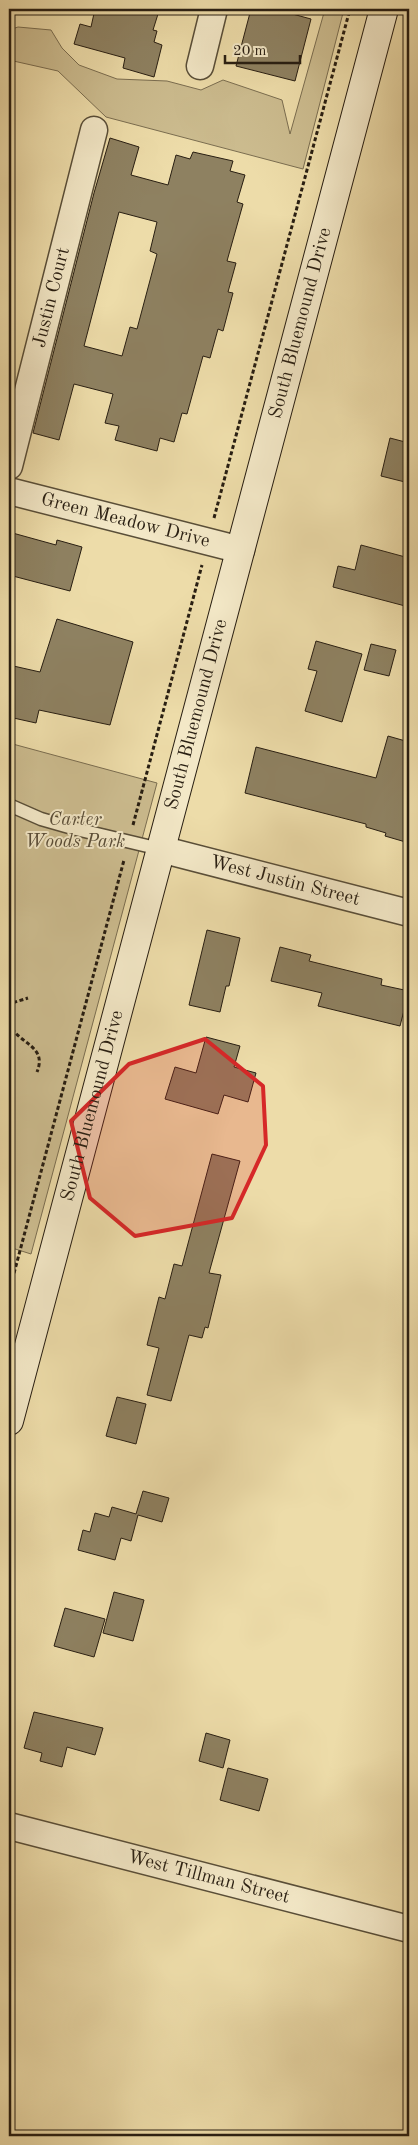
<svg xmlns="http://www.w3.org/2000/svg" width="418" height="2145" viewBox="0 0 418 2145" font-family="'Old Standard TT',serif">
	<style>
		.green { fill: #ccbc8f; stroke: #7a6d50 }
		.building { fill: #8e8161; stroke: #281e12; fill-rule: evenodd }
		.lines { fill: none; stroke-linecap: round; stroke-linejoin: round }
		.lane-casing { stroke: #594e38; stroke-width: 15 }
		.street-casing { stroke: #594e38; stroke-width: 29 }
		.secondary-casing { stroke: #281e12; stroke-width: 30 }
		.path { stroke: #281e12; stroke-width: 3; stroke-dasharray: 4 2.5; stroke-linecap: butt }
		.lane { stroke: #f3e8c7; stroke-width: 12 }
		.street { stroke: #f3e8c7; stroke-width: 26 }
		.secondary { stroke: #f3e8c7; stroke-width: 28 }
		.marked { fill: #d62828; fill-opacity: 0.2; stroke: #d62828; stroke-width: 4; stroke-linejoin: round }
		.labels { text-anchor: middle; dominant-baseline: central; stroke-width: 4; stroke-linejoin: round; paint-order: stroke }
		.street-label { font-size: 19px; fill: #281e12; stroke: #f3e8c7 }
		.park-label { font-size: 19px; font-style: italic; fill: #594d38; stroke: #f3e8c7 }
	</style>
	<rect width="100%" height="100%" fill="#eddca9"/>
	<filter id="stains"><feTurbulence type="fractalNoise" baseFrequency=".004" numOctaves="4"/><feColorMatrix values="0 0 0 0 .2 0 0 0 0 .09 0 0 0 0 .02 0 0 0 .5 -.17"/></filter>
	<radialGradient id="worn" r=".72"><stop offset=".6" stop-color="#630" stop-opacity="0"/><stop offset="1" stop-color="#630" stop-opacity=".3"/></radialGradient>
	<path class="green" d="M325 9H344L303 169 106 117 58 71 9 60V30L18 27 51 30 62 48 79 65 117 79 167 81 201 90 223 80 282 100 290 134Z
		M9 743 157 783 31 1254 9 1247Z"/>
	<path class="building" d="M95 9H137L158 14 153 30 157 31 154 42 162 45 154 77 123 68 125 58 74 44 80 24 91 27Z
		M251 9H274L311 19 295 81 236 66Z
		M110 138 139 147 131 175 168 185 176 155 190 159 193 152 233 161 230 171 245 175 237 202 243 204 227 261 236 263 228 292 233 293 223 331 218 329 210 358 203 356 187 414 182 413 174 442 160 438 157 451 115 440 119 426 105 423 113 394 74 384 59 440 33 433 94 193ZM119 212 157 222 150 251 157 254 137 329 130 327 122 356 84 346Z
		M390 438 409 443V483L381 476Z
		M9 532 56 545 57 540 82 547 70 591 9 575Z
		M361 545 409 558V607L333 587 338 566 355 570Z
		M57 619 133 642 110 725 39 710 36 723 9 717V665L40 672Z
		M316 641 362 654 342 722 305 711 317 671 308 669Z
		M371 644 396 650 389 676 364 670Z
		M388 736 409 742V843L385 836 386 833 366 827V824L245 793 256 747 376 778Z
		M207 930 240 938 229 986H226L220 1012 189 1005Z
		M280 947 311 955 309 961 382 979 381 985 409 991 400 1026 318 1006 322 993 271 981Z
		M206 1037 240 1046 234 1067 256 1073 248 1102 224 1095 218 1114 165 1099 175 1067 196 1073Z
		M212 1154 240 1161 209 1273 221 1275 208 1328 205 1327 202 1338 189 1335 171 1401 147 1395 159 1348 147 1345 159 1297 165 1299 174 1264 182 1266Z
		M117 1397 146 1404 136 1444 106 1436Z
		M143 1491 169 1498 162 1522 138 1515 131 1541 121 1538 115 1560 78 1550 83 1530 90 1532 95 1513 109 1517 112 1507 136 1514Z
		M114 1592 144 1600 133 1641 103 1633Z
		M65 1608 105 1619 94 1657 54 1646Z
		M34 1712 103 1728 95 1755 67 1747 62 1767 40 1761 42 1753 24 1748Z
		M206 1733 230 1740 223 1768 199 1761Z
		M228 1768 268 1779 259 1811 220 1800Z"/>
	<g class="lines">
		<defs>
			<path id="lane" d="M9 805 41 819 76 829 160 849"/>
			<g id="street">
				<path d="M200 66 214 9"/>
				<path id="s1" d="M9 466 94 130"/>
				<path id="s2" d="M9 491 241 550"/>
				<path id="s3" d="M160 849 409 913"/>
				<path id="s4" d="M9 1826 409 1929"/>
			</g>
			<g id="secondary">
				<path id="s5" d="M9 1421 384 9"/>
			</g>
		</defs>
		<use href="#lane" class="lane-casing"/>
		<use href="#street" class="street-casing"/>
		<use href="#secondary" class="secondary-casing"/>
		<path class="path" d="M214 518 350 9
			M133 825 202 565
			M9 1006V1004L28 998
			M9 1023C17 1044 48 1045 37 1072
			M9 1292 124 860"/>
		<use href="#lane" class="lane"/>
		<use href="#street" class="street"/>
		<use href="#secondary" class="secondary"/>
	</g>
	<path class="marked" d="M205 1039 263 1086 266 1145 232 1218 135 1236 90 1198 71 1121 129 1064Z"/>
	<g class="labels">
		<g class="street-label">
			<text stroke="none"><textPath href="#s1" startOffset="174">Justin Court</textPath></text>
			<text stroke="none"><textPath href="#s5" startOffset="1136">South Bluemound Drive</textPath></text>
			<text stroke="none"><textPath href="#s2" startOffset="120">Green Meadow Drive</textPath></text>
			<text stroke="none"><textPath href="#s5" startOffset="731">South Bluemound Drive</textPath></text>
			<text stroke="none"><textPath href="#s3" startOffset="129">West Justin Street</textPath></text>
			<text stroke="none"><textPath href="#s5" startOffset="326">South Bluemound Drive</textPath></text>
			<text stroke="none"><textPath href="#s4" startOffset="206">West Tillman Street</textPath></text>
		</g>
		<g class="park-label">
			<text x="75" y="820">Carter<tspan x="75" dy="22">Woods Park</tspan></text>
		</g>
	</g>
	<rect width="418" height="2145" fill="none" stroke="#eddca9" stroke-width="30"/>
	<rect x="10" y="10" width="398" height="2125" fill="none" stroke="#281e12" stroke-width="2.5"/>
	<rect x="15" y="15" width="388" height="2115" fill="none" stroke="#281e12"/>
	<path d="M225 55v8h75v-8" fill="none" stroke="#281e12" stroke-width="2.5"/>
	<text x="233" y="55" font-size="15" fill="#281e12" stroke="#f3e8c7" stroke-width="4" paint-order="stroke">20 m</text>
	<rect width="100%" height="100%" filter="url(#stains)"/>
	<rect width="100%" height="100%" fill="url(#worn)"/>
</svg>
